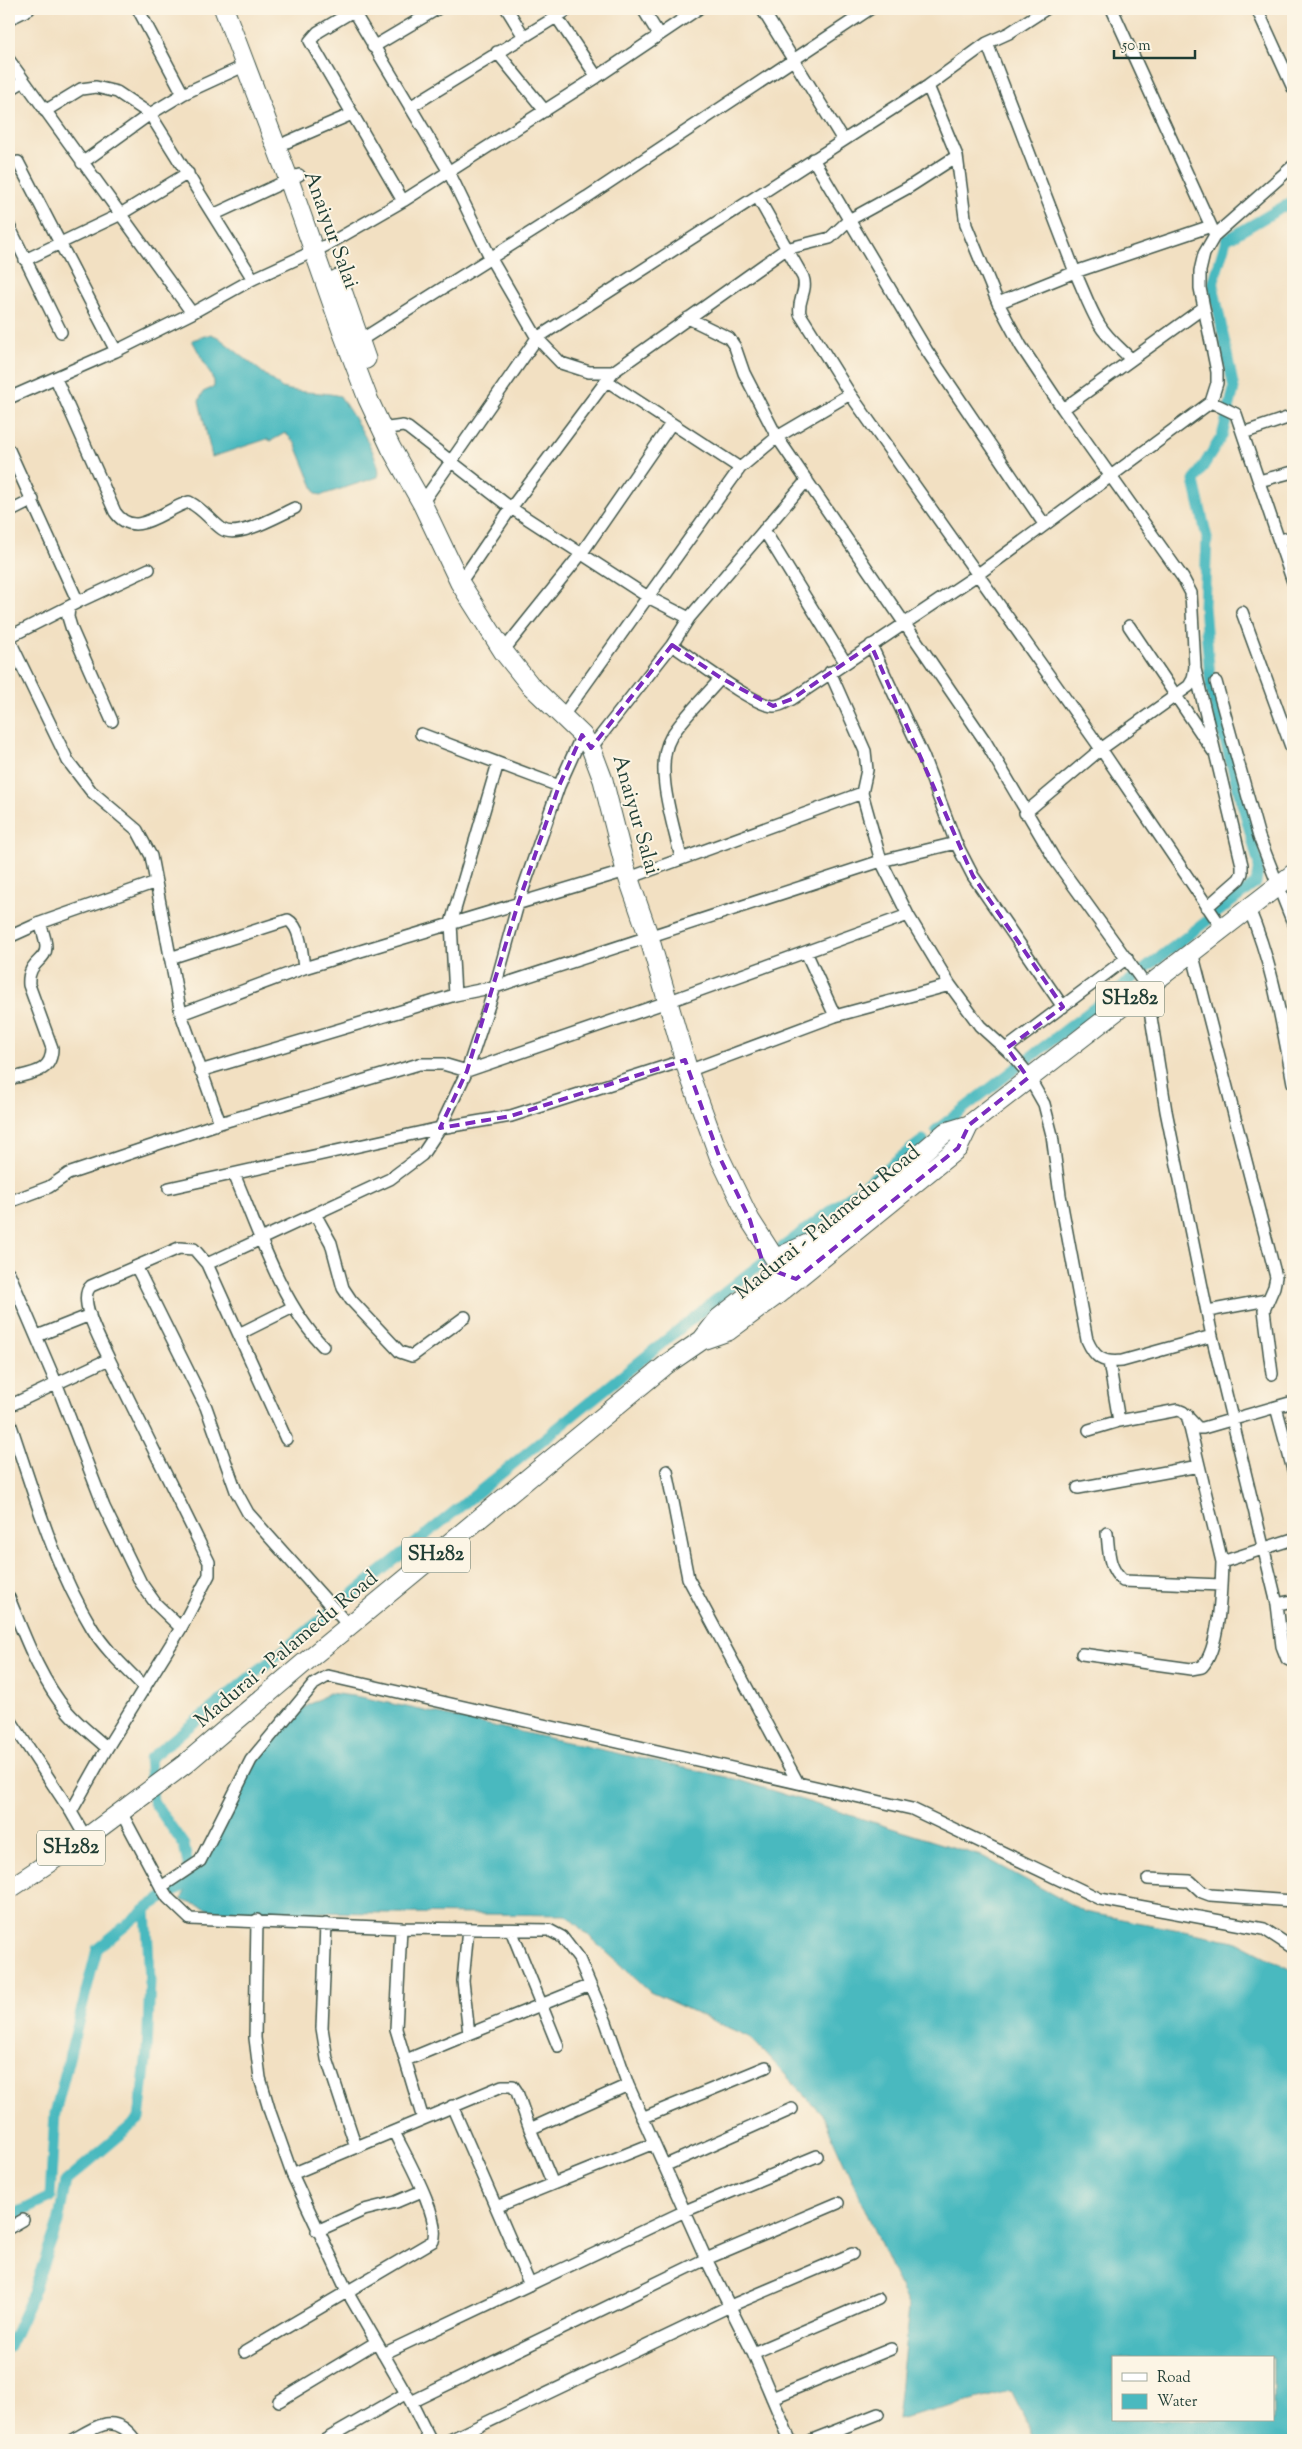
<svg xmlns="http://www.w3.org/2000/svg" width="1302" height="2449" viewBox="0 0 1302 2449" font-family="'Sorts Mill Goudy',serif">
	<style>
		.water { fill: #4ab9bf; stroke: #347b7a; fill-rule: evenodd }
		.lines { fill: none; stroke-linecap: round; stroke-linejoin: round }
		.canal { stroke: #4ab9bf; stroke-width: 11 }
		.minor-casing { stroke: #3f5549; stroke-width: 14 }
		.primary-casing { stroke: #3f5549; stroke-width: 21 }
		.minor { stroke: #fff; stroke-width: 11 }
		.primary { stroke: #fff; stroke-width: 19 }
		.marked { fill: none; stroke: #7b2cbf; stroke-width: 4; stroke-dasharray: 10 6; stroke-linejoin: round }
		.labels { text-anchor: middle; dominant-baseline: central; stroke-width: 4; stroke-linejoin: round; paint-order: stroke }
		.shield { fill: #fcf5e5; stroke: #617469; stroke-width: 1 }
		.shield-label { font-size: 20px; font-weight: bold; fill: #1f3d34 }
		.street-label { font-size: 21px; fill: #1f3d34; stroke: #fcf5e5 }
	</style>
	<rect width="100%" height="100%" fill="#fcf5e5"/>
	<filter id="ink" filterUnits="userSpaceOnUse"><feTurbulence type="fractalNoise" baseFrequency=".02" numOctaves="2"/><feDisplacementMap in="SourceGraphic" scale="10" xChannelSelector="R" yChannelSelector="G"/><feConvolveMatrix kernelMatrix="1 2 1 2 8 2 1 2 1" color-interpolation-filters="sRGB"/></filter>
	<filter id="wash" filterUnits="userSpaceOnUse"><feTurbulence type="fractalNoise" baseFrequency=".0096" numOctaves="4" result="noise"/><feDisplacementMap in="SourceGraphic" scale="20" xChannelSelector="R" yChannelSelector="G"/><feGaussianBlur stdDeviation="1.12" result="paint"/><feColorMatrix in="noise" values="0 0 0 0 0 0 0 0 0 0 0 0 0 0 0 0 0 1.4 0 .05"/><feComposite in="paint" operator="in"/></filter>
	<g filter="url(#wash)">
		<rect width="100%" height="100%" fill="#f2e0c2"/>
		<path class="water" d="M211 334 218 337 282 388C301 394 321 391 340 396 349 410 385 463 378 477L322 495 316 494 295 443 285 433 271 441 267 439 212 457 199 401 203 392 214 387V381L192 340Z
			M329 1693 361 1697 735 1779 984 1857 1085 1912 1235 1941 1293 1971V2440H1035L1011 2391 897 2420 909 2307 822 2114 751 2038 650 1992 566 1915 215 1911 181 1900 245 1767 287 1718ZM1113 2358H1273V2420H1113Z"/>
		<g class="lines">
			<path class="canal" d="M936 1130 1256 883 1259 865 1211 690 1204 606 1207 538 1194 481 1222 436 1234 389 1213 284 1226 240 1293 201
				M9 2217 50 2197 55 2113 97 1949 146 1909
				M9 2347 29 2303 58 2223 66 2181 139 2119 147 2052 150 1981 146 1909C162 1896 177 1893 191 1879L184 1845 153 1801 149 1759 750 1272 923 1140"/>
		</g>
	</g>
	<g filter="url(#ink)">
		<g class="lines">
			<defs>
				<path id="minor" d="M138 9 183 94
					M352 9 449 172 491 259 537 338 561 363 589 372H613
					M507 9 523 35
					M643 9 659 35
					M762 9 843 140
					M1112 9 1215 235
					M1257 9 1293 88
					M353 11 318 32 310 41 403 201
					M556 16 597 77
					M9 19 29 9
					M987 43 1075 272C1083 289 1089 307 1099 324 1107 338 1120 348 1131 359
					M373 47 437 9
					M497 52 545 111
					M9 60 192 313 253 279 325 246 403 201 597 77 698 9
					M928 86 957 156 966 225 998 303 1021 346 1063 409 1183 578 1191 593 1195 667 1193 679 1189 686 1101 749 1025 813
					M9 90 24 81
					M410 107 569 9
					M45 111 81 89 96 87 117 92 150 114 253 279
					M287 142 352 114
					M813 159 927 351 1044 524
					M18 162 116 351
					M82 163 150 114 183 94 244 66
					M757 196 803 277C808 291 797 300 800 314L850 394 1101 749 1222 928
					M213 215 299 175
					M9 226 61 332
					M25 260 119 215 188 173
					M998 303 1075 272 1211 226
					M688 318 729 338 735 347 744 373 777 437 985 741 1055 860 1146 986 1166 1111 1212 1336 1277 1604 1282 1646 1287 1659 1293 1662
					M356 343 587 197 870 9
					M56 379 115 512C135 541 164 509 189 502 203 509 210 520 222 529 237 540 279 515 295 508
					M607 381 740 468
					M9 398 116 351 192 313
					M1211 402 1217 383V372L1200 288V271L1204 254 1215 235 1293 166
					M1063 409 1203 308
					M388 428 403 426 408 428 511 508 648 597 689 618
					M1243 433 1293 416
					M9 450 78 602 9 637
					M1259 481 1293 472
					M422 503 537 338 928 86 987 43 1009 33 1046 9
					M9 512 33 500
					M764 530 845 662
					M1279 541 1293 582
					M460 583 511 508 613 372 786 249 830 238 849 220 909 187 957 156
					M78 602 149 569
					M69 607 68 617 72 630 112 721
					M1242 612 1293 752
					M1129 626 1213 751
					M9 639 68 761 91 791 137 830 151 856 181 1014 220 1123 419 1064H443L467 1071 667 1002 908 915
					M672 645 689 618 807 480
					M871 645 923 756 956 843 973 876 1063 1007
					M503 651 581 554 671 424
					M1195 669 1242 865V873L1239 879 1207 907
					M830 672 865 751 867 770 862 793 881 861 908 915 950 985 980 1026 1013 1056 1024 1069 1044 1104 1052 1135 1060 1195 1087 1340C1095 1358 1102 1363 1122 1361L1212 1336
					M1216 682 1259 837 1293 923
					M562 717 740 468 777 437 850 394
					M421 734 559 786
					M591 748 672 645C691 657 755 707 774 706 781 706 786 702 792 699L977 575 1211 402 1236 414 1279 541 1293 536
					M681 858C674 826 653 767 671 737 684 716 705 697 721 678
					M629 878 862 793
					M1249 909C1273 965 1282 1024 1293 1083
					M9 937 40 923
					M806 952 835 1016
					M1192 952 1276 1277 1274 1287 1264 1310 1272 1374
					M170 958 288 920C301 927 302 954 304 968
					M455 995 451 923 498 763
					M181 1014 304 968 626 871
					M1007 1048 1127 958
					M200 1071 455 995 495 987 881 861 956 843
					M688 1071 835 1016 950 985
					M9 1079C29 1073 52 1074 52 1048L29 985C27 961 46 962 46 947 46 939 42 930 40 923L156 882
					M234 1174C258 1230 281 1303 323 1346
					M169 1188 440 1128 467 1071 495 987 518 904 559 786 582 735
					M9 1202 49 1187 68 1174 220 1123
					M315 1214 331 1243 343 1288 351 1300 400 1352 412 1356 465 1317
					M207 1264 286 1439
					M137 1268 206 1407 236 1491 248 1513 349 1626
					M9 1273 57 1385 104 1507 141 1583 156 1604 181 1628 107 1748 71 1812
					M1208 1311 1267 1300
					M239 1334 293 1307
					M37 1336 90 1315
					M109 1359 209 1562V1575L181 1628
					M1109 1362 1119 1421
					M9 1406 109 1359C102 1343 76 1299 91 1286L179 1248 194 1249 207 1264 390 1179 422 1155 440 1128 511 1116 685 1060
					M1276 1407 1293 1470
					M9 1420C33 1490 53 1564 92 1628 106 1651 127 1669 145 1688
					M1089 1430 1119 1421 1178 1410 1183 1412 1198 1428H1203L1293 1402
					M667 1471 688 1578 798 1783
					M1078 1488 1199 1466
					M1107 1533C1109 1552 1108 1568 1123 1581L1221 1585
					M1222 1562 1293 1539
					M9 1598C25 1637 40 1679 67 1711 79 1725 94 1736 107 1748
					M1277 1604 1293 1601
					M1082 1654 1191 1669 1202 1667C1220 1648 1221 1590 1222 1562L1187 1415
					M9 1718 71 1812 86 1838
					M121 1812 161 1887 168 1898 190 1919 401 1928 549 1930 562 1937 579 1959 606 2022 628 2085 706 2259 753 2353 790 2440
					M1148 1879 1190 1881 1202 1892 1210 1895 1293 1901
					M161 1887 200 1861 251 1760 314 1684 328 1676 912 1809 1100 1899 1264 1929 1293 1948
					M257 1920 255 2038 260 2078 270 2112 292 2174 347 2291 411 2402 430 2440
					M326 1924 322 2028 327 2059 356 2147
					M401 1928 396 2029 423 2119
					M511 1930 558 2046
					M469 2034 590 1985
					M406 2060 469 2034 463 1981 468 1929
					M452 2106 530 2285
					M642 2118 766 2067
					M530 2129 553 2184
					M664 2166 792 2109
					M292 2174 502 2086H513L517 2092 530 2129 628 2085
					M496 2207 654 2143
					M9 2228 23 2220
					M317 2231 364 2210 396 2202 422 2191
					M245 2352 433 2241C442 2218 405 2155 394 2132
					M753 2353 878 2299
					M383 2354 685 2211 817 2156
					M772 2398 891 2349
					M279 2401 375 2343
					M411 2402 706 2259 838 2203
					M72 2440C97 2427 114 2411 135 2440
					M325 2440 405 2394
					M450 2440 730 2306 852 2254
					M812 2440 878 2414"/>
				<path id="primary" d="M224 9 289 180 344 336 368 399 391 448 422 503 460 583 503 651 530 685 582 735 591 748 603 780 626 871 649 937 688 1071 719 1156 750 1220 775 1259 823 1237
					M338 279 366 359
					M702 1340 719 1318 823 1237 946 1132 969 1125 1293 874
					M9 1889 86 1838 185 1764 304 1663 667 1364 702 1340 728 1331 778 1294 958 1148 969 1125"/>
			</defs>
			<use href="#minor" class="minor-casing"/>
			<use href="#primary" class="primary-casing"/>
			<use href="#minor" class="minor"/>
			<use href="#primary" class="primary"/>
		</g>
	</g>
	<path class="marked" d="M672 645 721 678 773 706 792 699 871 645 973 876 1063 1007 1007 1048 1028 1078 969 1125 958 1148 796 1279 764 1267 750 1220 719 1156 685 1060 511 1116 440 1128 467 1071 518 904 559 786 582 735 591 748Z"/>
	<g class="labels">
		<g class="shield">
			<rect x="1096" y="981.5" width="68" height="35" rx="4"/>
			<rect x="402" y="1537.5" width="68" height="35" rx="4"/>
			<rect x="37" y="1830.5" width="68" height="35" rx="4"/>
		</g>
		<g class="shield-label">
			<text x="1130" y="999">SH282</text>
			<text x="436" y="1555">SH282</text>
			<text x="71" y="1848">SH282</text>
		</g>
		<g class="street-label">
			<text transform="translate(330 230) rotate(70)">Anaiyur Salai</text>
			<text transform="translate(635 815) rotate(74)">Anaiyur Salai</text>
			<text transform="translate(828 1223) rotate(-39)">Madurai - Palamedu Road</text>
			<text transform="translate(287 1650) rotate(-40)">Madurai - Palamedu Road</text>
		</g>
	</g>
	<rect width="1302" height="2449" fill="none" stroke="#fcf5e5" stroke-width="30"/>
	<rect x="1112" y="2356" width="162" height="65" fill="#fcf5e5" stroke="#a4ab9e"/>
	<rect x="1122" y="2373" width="25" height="8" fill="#ffffff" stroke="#a4ab9e"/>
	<text x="1157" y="2382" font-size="15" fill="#1f3d34">Road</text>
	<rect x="1122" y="2394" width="25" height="15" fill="#4ab9bf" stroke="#a4ab9e"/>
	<text x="1157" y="2406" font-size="15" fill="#1f3d34">Water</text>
	<path d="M1114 50v8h81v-8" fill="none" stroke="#1f3d34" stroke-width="2.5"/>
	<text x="1122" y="50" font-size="15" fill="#1f3d34" stroke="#fcf5e5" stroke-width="4" paint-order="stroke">50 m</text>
</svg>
